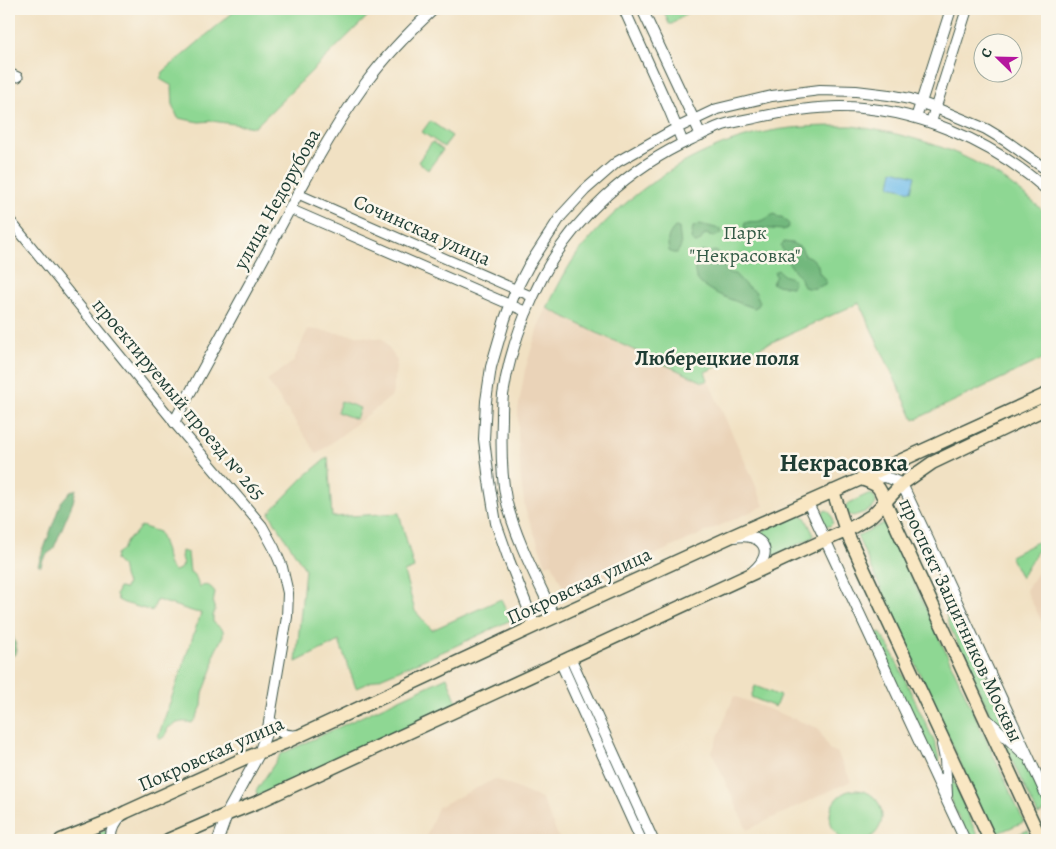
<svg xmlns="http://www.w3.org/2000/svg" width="1056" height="849" viewBox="0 0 1056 849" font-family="Alegreya,serif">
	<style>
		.built { fill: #ead3b8 }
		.green { fill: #8ed793; stroke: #568a64 }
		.forest { fill: #72b87d; stroke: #487a58 }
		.water { fill: #71bdeb; stroke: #487d90 }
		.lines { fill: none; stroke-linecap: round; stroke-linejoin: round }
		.minor-casing { stroke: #3e5649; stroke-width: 11 }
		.tertiary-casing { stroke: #3e5649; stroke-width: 12 }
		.secondary-casing { stroke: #3e5649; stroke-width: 15 }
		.minor { stroke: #fff; stroke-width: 9 }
		.tertiary { stroke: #fff; stroke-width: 10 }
		.secondary { stroke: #f9e7c3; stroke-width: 12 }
		.labels { text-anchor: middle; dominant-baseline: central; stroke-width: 5; stroke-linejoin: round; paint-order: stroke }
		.street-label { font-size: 20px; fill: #1f3d34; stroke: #fbf7ec }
		.park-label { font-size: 20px; fill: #355c47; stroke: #fbf7ec }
		.neighbourhood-label { font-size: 21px; font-weight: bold; fill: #1f3d34; stroke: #fbf7ec }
		.district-label { font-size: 25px; font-weight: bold; fill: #1f3d34; stroke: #fbf7ec }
	</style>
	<rect width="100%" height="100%" fill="#fbf7ec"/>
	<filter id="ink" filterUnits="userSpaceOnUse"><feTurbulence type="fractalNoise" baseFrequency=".02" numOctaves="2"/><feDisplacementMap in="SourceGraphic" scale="10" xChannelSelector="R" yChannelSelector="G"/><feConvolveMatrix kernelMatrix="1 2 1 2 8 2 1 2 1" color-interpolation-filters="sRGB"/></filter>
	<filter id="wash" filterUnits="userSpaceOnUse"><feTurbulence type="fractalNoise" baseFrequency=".0096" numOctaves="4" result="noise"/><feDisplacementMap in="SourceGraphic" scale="20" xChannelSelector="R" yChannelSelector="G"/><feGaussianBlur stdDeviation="1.12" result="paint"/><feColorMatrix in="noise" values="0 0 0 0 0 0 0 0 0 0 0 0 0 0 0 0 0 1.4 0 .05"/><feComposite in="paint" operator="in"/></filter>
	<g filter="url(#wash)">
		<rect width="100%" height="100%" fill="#f1e1c3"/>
		<path class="built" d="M547 308 703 382 708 380 755 484 764 506 566 594 552 563 546 565 525 509 521 481 518 438V410L525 370 539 324Z
			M308 329 383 339 397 361 392 396 317 454 267 380 293 362Z
			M1047 560V632L1026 590Z
			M734 696 818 728 830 751 837 752 851 781 747 830 712 752Z
			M495 779 542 799 560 840H425L438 807Z"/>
		<path class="green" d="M237 9H375L255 127 212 121 199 122 178 118 173 107 172 86 160 79 163 72Z
			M663 9H693L672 24H669Z
			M430 121 452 136 444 147 422 132Z
			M852 126C914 135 969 151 1018 190 1028 198 1039 206 1047 215V357L914 420 859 303 705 372 708 380 703 382 597 333 547 308C556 290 565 271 577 254 582 247 589 241 594 234 637 187 694 149 757 134 788 126 821 126 852 126Z
			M432 142 443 150 428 170 418 162Z
			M341 401 360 408 356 419 337 412Z
			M328 457 332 517 399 513 414 568 404 572 415 611 432 630 501 599 511 620 449 649 356 688 339 641 296 662 305 569 269 513 304 477Z
			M868 494 873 495C884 508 862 513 853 516L847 514 845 508 847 504Z
			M827 510C831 513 833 517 833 523L830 526H824L821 521 820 517 824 511Z
			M798 515H800L805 517 814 535 812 538 769 558C773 545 772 537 756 534Z
			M886 522 1024 822 993 835 857 536Z
			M141 526 159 532C161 537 163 542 165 548 168 558 165 563 174 571L180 569 183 563 181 558 182 551 188 553 190 572 195 575 199 587C207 584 210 585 215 592L213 604 215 610 213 616V622L223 630V636L214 654 213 667 203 693 202 706 196 718 192 723C182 720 176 723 168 728 166 733 166 737 160 739L158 737 201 613 195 612 157 600 152 611 124 603 118 600 116 594 119 588 125 589 127 583C123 577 124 572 122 566L119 564 115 560 116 554 122 550 127 540 133 536Z
			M1045 538 1021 578 1010 556Z
			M951 600 1020 746 991 716 948 623 944 604Z
			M880 632 890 648 936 745 939 759 940 781 873 635Z
			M447 677 458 705 258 796 256 791 281 754Z
			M755 686 780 696 775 707 751 697Z
			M1001 738 1025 759 1047 810 1038 815Z
			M949 770 979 840H969L950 799Z
			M830 816a26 26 0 1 1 52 0a26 26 0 1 1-52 0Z
			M108 827 107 840H89Z
			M1028 830 1032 840H1005Z"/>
		<path class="forest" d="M775 214 778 217H782L789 224 788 228 783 230 760 228 748 230 744 227 745 223C752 220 757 223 763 220 767 219 770 215 775 214Z
			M700 224 720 229 722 233 714 237 706 234 703 236C701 241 699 243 694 243L691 239 693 227Z
			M675 227 679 228 681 246 677 253H673L669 251C667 239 667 236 675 227Z
			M784 242 792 243 801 248 805 255 813 259 818 265 819 273 826 280 825 284C818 288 812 290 804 287L801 279 785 258 781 245Z
			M705 251 709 253C723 245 721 266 727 273L735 274 746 286 755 291 760 302 758 306 754 308C741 303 701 291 696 277 694 271 695 263 695 257L701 252Z
			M778 270C780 272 783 275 785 276 790 277 792 277 794 283L792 287 775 285 772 283 776 276 774 272Z
			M76 489 73 502 53 550C46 554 43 558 41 566L38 565 61 502 69 493Z
			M9 626 12 627C11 636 16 642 17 651L13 656 9 654Z"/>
		<path class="water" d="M893 170 915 176 911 191 890 186Z"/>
	</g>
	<g filter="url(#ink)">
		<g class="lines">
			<defs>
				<path id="minor" d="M9 73 18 77
					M9 95 11 96
					M298 194 533 297
					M290 209 527 312
					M9 219 174 422"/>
				<path id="tertiary" d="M624 9 669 109 683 143
					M642 9 701 135
					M916 118 951 9
					M931 122 967 9
					M870 478C882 475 891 478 902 484L928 539 1047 797
					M808 503 965 840
					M734 537C761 532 777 551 753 571
					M555 618C538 581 515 538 506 499 501 473 501 445 502 419 502 411 502 403 503 395 507 367 515 340 526 313 531 301 536 290 542 278 573 218 630 167 692 139 702 134 712 129 723 125 733 122 744 120 755 118 783 112 811 107 840 107 914 107 992 141 1047 190
					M535 626 509 560 496 523 489 481 484 439 486 401 491 367 505 319 516 290 528 267 561 216 585 190 617 162 677 128 717 109 772 96 820 90 856 91 889 95 910 99 936 108 986 129 1006 141 1047 170
					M570 657 653 840
					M560 661 641 840
					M270 719C276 732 285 737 299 735
					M988 720 1025 755
					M942 745 945 759 947 795
					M111 840C110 830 114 823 121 816
					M218 840 229 809 258 756 268 728 287 617 288 593 282 567 274 548 262 526 174 422C205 366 236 309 267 252 297 195 327 137 365 84 385 57 409 32 434 9"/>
				<path id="secondary" d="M861 479C878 485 879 485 885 502L1041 840
					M833 491 846 531 990 840
					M61 840 109 821 126 812 243 759 284 743 535 626 730 537 861 479 902 460 1047 394
					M168 840 228 814 258 802 825 540 846 531 871 516 885 502 902 484 932 463 1047 408"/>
			</defs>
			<use href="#minor" class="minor-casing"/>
			<use href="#tertiary" class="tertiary-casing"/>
			<use href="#secondary" class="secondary-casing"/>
			<use href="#minor" class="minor"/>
			<use href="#tertiary" class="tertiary"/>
			<use href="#secondary" class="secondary"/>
		</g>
	</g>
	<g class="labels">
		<g class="street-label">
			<text transform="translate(277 199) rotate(-61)">улица Недорубова</text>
			<text transform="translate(422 230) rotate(24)">Сочинская улица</text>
			<text transform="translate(179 399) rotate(50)">проектируемый проезд № 265</text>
			<text transform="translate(579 586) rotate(-25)">Покровская улица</text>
			<text transform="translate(961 620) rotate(65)">проспект Защитников Москвы</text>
			<text transform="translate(211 754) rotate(-24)">Покровская улица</text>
		</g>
		<g class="park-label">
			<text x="745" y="232">Парк<tspan x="745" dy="23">"Некрасовка"</tspan></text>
		</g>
		<g class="neighbourhood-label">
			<text x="717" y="358">Люберецкие поля</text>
		</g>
		<g class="district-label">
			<text x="844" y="463">Некрасовка</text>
		</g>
	</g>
	<rect width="1056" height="849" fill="none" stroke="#fbf7ec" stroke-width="30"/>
	<g transform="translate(998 58) rotate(293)"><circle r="24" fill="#fbf7ec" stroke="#a3ada2"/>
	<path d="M0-4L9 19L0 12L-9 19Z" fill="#b5179e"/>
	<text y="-8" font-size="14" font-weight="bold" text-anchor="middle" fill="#1f3d34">С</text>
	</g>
</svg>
